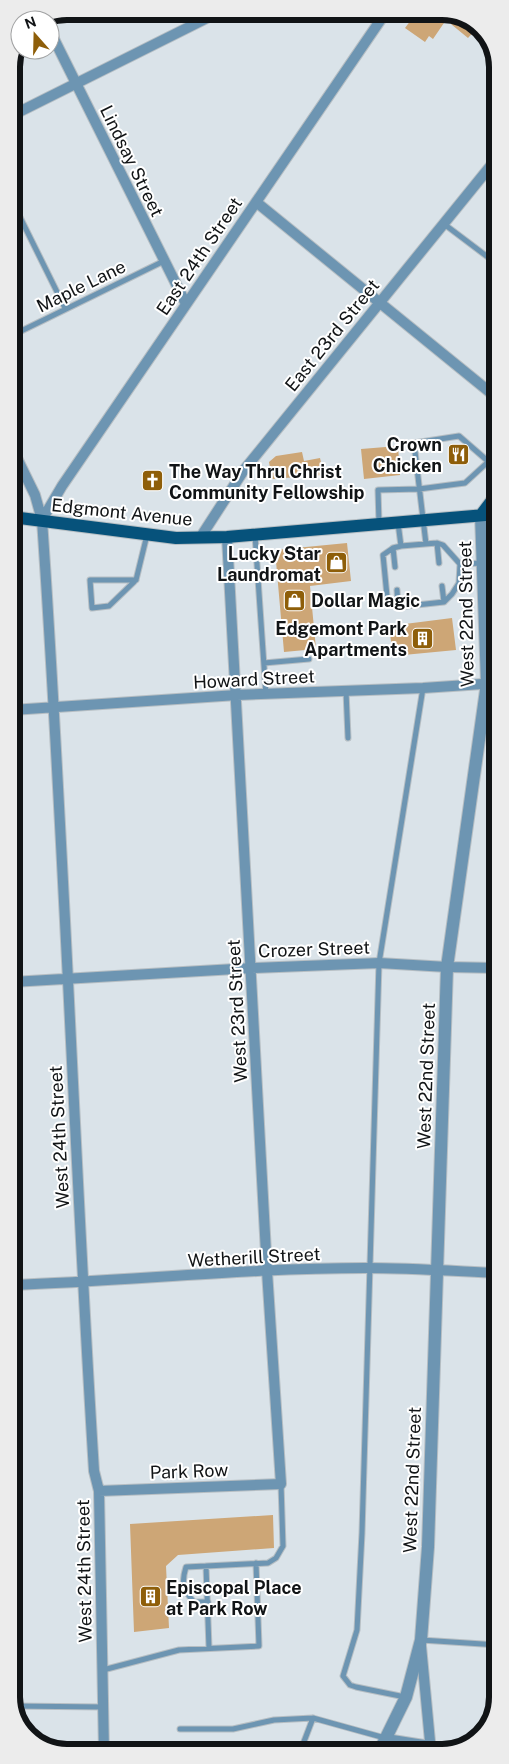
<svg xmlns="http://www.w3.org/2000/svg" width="509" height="1764" viewBox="0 0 509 1764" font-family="'Public Sans',sans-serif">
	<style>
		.building { fill: #cda676 }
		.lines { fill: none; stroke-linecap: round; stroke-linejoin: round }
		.service-casing { stroke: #b6bec3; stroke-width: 7 }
		.minor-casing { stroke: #b6bec3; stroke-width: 12 }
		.tertiary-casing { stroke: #b6bec3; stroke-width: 14 }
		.primary-casing { stroke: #b6bec3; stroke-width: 14 }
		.service { stroke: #6d95b2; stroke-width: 5 }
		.minor { stroke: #6d95b2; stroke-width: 10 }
		.tertiary { stroke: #6d95b2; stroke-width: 12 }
		.primary { stroke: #06527b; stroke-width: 12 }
		.labels { text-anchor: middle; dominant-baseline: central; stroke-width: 4; stroke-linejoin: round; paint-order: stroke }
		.street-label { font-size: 18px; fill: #111416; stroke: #fff }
		.poi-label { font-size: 18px; font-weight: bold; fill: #111416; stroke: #fff; text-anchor: end }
		.rim { fill: none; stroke: #111416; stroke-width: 6 }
	</style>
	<rect width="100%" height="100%" fill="#dae3e9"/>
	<path class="building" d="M417 12H449L479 26 468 38 446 20 433 39 429 36 425 42 405 28Z
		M398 446 400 475 364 479 361 449Z
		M302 452 304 461 320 458 324 475 272 479 269 462 276 456Z
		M347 543 351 581 310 586 316 649 284 652 275 550Z
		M452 618 456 650 393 656 389 626Z
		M273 1515 274 1548 178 1555 166 1566 169 1628 134 1632 130 1524Z"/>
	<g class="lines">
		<defs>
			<path id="service" d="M11 199 65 308
				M444 224 497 264
				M11 336 164 261
				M379 523 378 490 419 489 465 483 489 461
				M398 523 401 546 437 543 443 545 460 564 483 563
				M255 535 266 695
				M437 543 439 563
				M426 544 414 443 459 436 497 469
				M393 548 395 567
				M136 580 109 606 92 608 90 580H136L147 535
				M442 586 444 602
				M397 590 398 607 444 602 452 594 459 583 460 564
				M398 607 391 603 387 596 383 555 393 548 401 546
				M487 646H497
				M264 663 309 659
				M346 691 348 738
				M206 1566 209 1648
				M208 1602H194C183 1590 181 1583 186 1567L268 1563 276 1558 283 1546 281 1484
				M421 1640 498 1645
				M103 1670 179 1650 259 1646 256 1563
				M405 1697 356 1687 350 1685 343 1676 357 1630 362 1533 379 963 423 688
				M496 1702 494 1645 498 1440
				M12 1706 103 1707
				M180 1729H233L274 1720 313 1718
				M300 1752 313 1718 385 1738"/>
			<path id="minor" d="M50 31 186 304
				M11 116 221 11
				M256 202 497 398
				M12 448 35 495 42 520C64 837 74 1154 94 1471L99 1491 104 1753
				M42 520 62 486 386 12
				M200 538 244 470 497 158
				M12 710 237 695 423 688 497 683
				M12 982 252 968 379 963 447 967 497 968
				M12 1285C130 1281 247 1268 365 1268 409 1268 453 1271 497 1273
				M99 1491 281 1484 267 1271 227 537
				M421 1646 431 1752
				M386 1739 430 1746"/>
			<path id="tertiary" d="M379 1752 406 1697 421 1640 428 1547 447 967 487 683 481 515"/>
			<path id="primary" d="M481 515 497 494
				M12 517 176 538 227 537 497 514"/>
		</defs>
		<use href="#service" class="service-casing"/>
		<use href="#minor" class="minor-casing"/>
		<use href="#tertiary" class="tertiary-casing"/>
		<use href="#primary" class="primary-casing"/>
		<use href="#service" class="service"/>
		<use href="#minor" class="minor"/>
		<use href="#tertiary" class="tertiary"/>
		<use href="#primary" class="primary"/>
	</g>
	<defs>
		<symbol id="restaurant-square" viewBox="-11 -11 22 22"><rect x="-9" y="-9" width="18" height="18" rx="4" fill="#8e5e09" stroke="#fff"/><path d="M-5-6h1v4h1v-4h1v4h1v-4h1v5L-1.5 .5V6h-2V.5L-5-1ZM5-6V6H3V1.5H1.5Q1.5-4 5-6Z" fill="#fff"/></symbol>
		<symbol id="church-square" viewBox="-11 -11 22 22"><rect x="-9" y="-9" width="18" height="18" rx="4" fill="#8e5e09" stroke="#fff"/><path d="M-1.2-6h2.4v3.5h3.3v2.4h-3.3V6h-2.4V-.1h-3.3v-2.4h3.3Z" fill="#fff"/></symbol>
		<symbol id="shop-square" viewBox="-11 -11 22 22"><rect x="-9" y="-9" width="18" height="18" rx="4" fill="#8e5e09" stroke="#fff"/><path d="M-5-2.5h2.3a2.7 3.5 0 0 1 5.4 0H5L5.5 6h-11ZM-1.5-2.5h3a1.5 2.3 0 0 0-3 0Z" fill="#fff"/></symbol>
		<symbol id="building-square" viewBox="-11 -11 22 22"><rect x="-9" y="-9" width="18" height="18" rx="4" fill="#8e5e09" stroke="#fff"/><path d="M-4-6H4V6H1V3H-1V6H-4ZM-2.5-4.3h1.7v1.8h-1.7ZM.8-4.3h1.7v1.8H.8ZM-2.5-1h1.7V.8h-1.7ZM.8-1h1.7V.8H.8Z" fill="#fff"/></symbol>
	</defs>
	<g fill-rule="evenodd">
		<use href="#restaurant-square" x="446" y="442" width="25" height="25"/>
		<use href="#church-square" x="140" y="468" width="25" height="25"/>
		<use href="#shop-square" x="324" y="550" width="25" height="25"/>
		<use href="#shop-square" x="282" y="588" width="25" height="25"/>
		<use href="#building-square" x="410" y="626" width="25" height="25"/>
		<use href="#building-square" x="138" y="1584" width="25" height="25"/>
	</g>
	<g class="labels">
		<g class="street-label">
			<text transform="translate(132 161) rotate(64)">Lindsay Street</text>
			<text transform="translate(199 256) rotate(-56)">East 24th Street</text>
			<text transform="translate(81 286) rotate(-26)">Maple Lane</text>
			<text transform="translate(332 335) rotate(-51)">East 23rd Street</text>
			<text transform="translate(122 512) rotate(6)">Edgmont Avenue</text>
			<text transform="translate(466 614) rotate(-91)">West 22nd Street</text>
			<text transform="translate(254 679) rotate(-3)">Howard Street</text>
			<text transform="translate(314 949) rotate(-2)">Crozer Street</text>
			<text transform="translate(237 1011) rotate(-93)">West 23rd Street</text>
			<text transform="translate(426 1076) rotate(-88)">West 22nd Street</text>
			<text transform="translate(59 1137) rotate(-93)">West 24th Street</text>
			<text transform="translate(254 1257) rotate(-3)">Wetherill Street</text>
			<text transform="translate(189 1471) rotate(-2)">Park Row</text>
			<text transform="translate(412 1480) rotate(-88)">West 22nd Street</text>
			<text transform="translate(84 1571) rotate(-91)">West 24th Street</text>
		</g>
		<g class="poi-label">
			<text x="442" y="444">Crown<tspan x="442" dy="21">Chicken</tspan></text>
			<text x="169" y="471" text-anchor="start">The Way Thru Christ<tspan x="169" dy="21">Community Fellowship</tspan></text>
			<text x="321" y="553">Lucky Star<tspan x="321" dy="21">Laundromat</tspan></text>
			<text x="311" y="600" text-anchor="start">Dollar Magic</text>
			<text x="407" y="628">Edgemont Park<tspan x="407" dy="21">Apartments</tspan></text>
			<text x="166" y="1587" text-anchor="start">Episcopal Place<tspan x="166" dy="21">at Park Row</tspan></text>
		</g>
	</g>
	<path d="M0 0H509V1764H0ZM67 20H442A47 47 0 0 1 489 67V1697A47 47 0 0 1 442 1744H67A47 47 0 0 1 20 1697V67A47 47 0 0 1 67 20Z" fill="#ececec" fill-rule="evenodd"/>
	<path class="rim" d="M67 20H442A47 47 0 0 1 489 67V1697A47 47 0 0 1 442 1744H67A47 47 0 0 1 20 1697V67A47 47 0 0 1 67 20Z"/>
	<g transform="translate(35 35) rotate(340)"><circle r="24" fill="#ffffff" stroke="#a0a1a2"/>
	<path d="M0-4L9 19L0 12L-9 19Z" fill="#8e5e09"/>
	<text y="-8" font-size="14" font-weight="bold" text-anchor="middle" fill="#111416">N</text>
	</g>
</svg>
